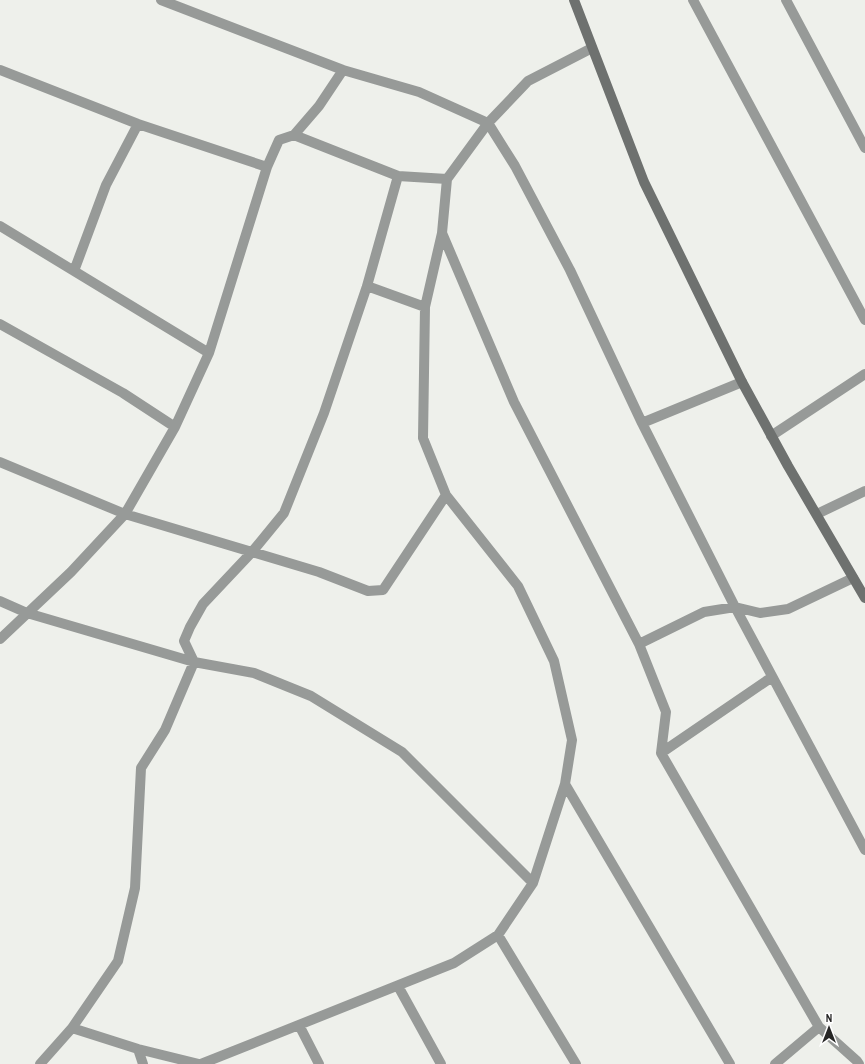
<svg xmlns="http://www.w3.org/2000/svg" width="865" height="1064" viewBox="0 0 865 1064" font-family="'Archivo Narrow',sans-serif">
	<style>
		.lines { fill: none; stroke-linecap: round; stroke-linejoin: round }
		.street { stroke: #979a98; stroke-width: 10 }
		.secondary { stroke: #6e716f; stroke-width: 10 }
	</style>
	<rect width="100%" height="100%" fill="#eef0eb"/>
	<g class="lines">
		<path class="street" d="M161 0 343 70 419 92 488 123 515 166 570 270 642 423 735 607 865 850
			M693 0 865 320
			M786 0 865 148
			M0 70 138 124 267 167
			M294 135 398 176 447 179
			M0 226 209 353
			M442 233 514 402 639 644 666 712 661 753 819 1027 857 1061 859 1064
			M74 271 106 185 138 124
			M367 286 425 307
			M0 324 123 393 175 427
			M642 423 742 382
			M771 436 865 374
			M0 462 125 514 319 572 368 591 383 590 446 495
			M817 514 865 491
			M0 601 27 613 194 662 254 673 311 696 402 752 533 883
			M0 639 71 572 125 514 175 427 209 353 267 167 279 140 294 135 319 106 343 70
			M639 644 704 612 735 607 760 613 788 609 853 578
			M661 753 772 677
			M565 784 730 1064
			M498 935 576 1064
			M398 986 441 1064
			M299 1025 319 1064
			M72 1028 138 1049 199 1064
			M138 1049 143 1064
			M40 1064 72 1028 118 961 135 888 141 768 165 730 194 662 184 641 190 627 203 604 252 552 284 513 324 413 367 286 398 176
			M201 1064 454 963 498 935 533 883 565 784 572 740 554 661 518 586 446 495 423 438 425 307 442 233 447 179 488 123 528 81 592 48
			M775 1064 819 1027"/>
		<path class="secondary" d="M574 0 644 182 742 382 788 466 865 598"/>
	</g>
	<g transform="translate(829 1028)" stroke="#ffffff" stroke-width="3" paint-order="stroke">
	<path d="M0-3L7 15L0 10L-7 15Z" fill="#262625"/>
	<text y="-6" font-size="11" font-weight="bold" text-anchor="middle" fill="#262625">N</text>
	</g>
</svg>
